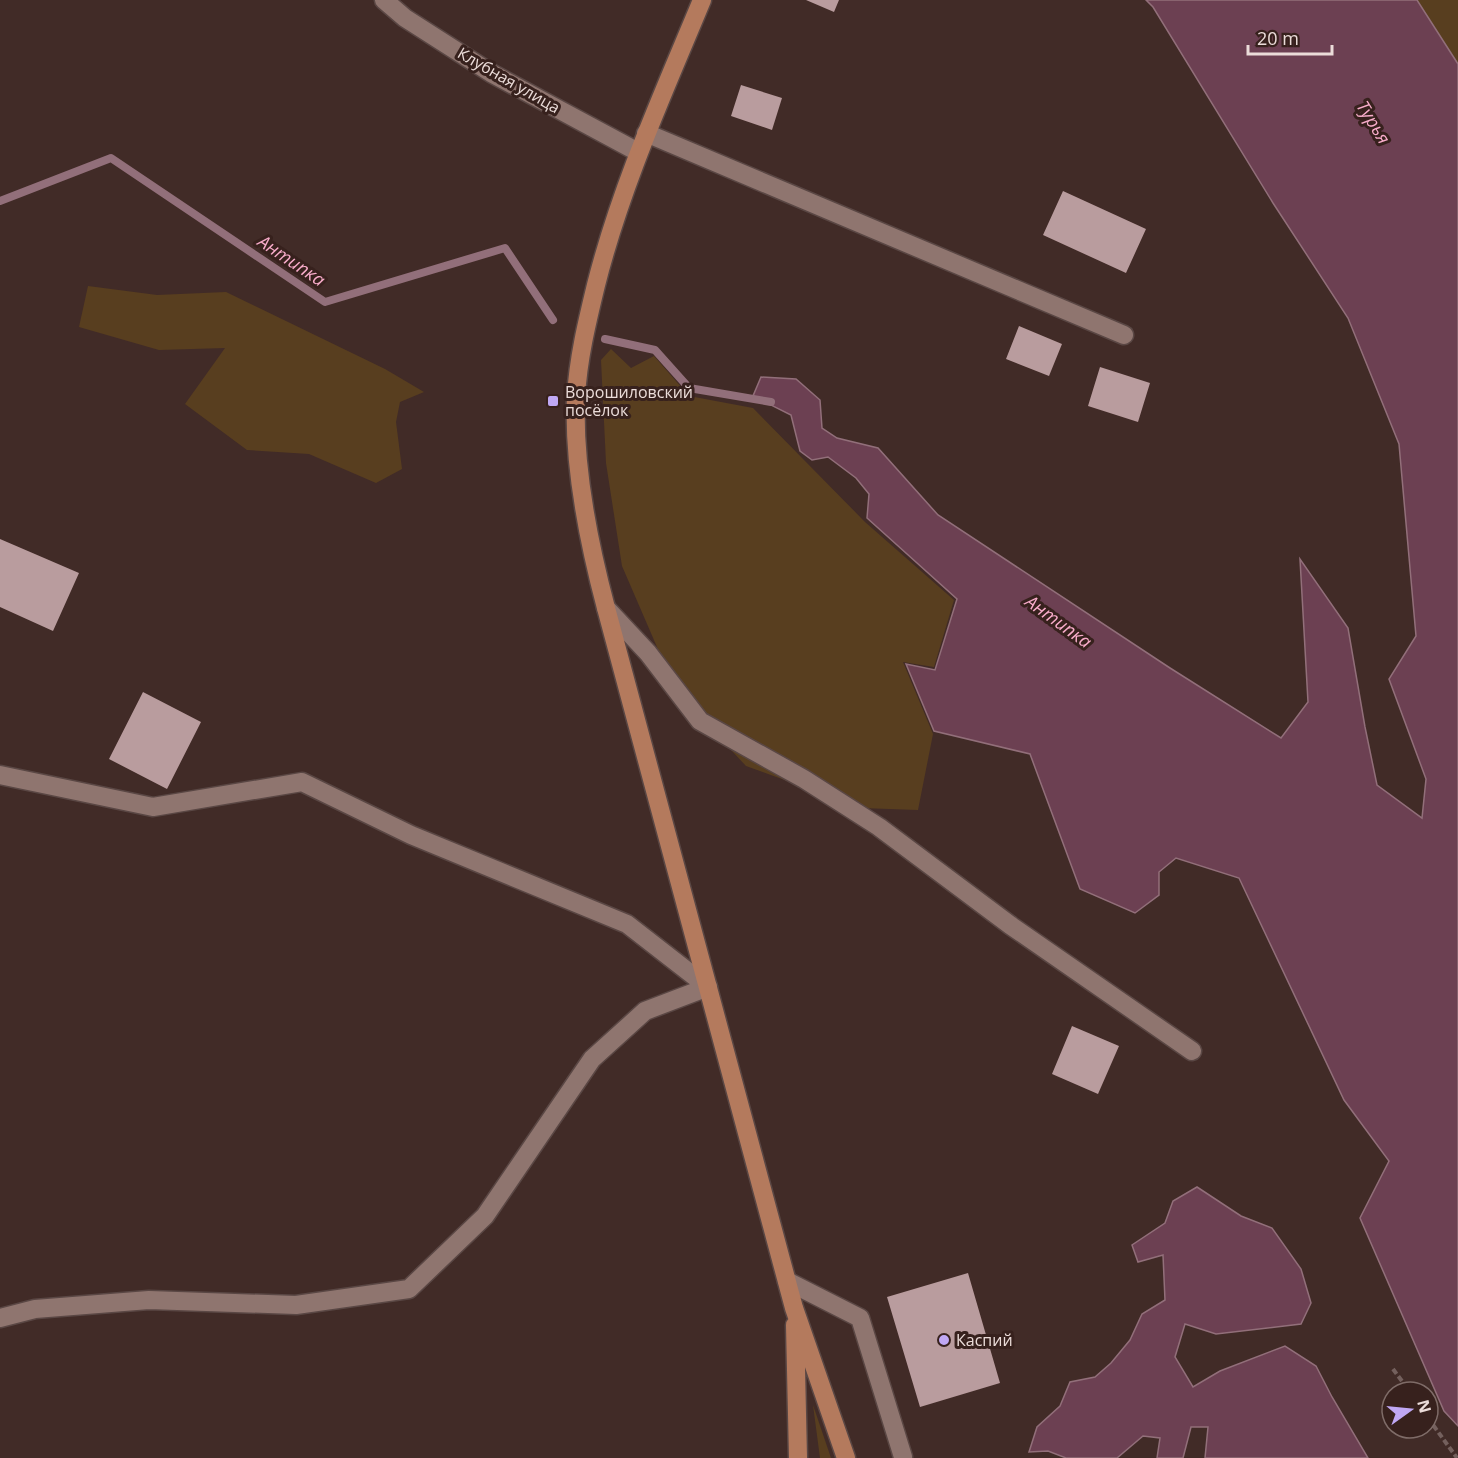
<svg xmlns="http://www.w3.org/2000/svg" width="1458" height="1458" viewBox="0 0 1458 1458" font-family="'Open Sans',sans-serif">
	<style>
		.green { fill: #583e1f }
		.water { fill: #6c4052; stroke: #926f7a; stroke-width: 1.5 }
		.lines { fill: none; stroke-linecap: round; stroke-linejoin: round }
		.stream { stroke: #926f7a; stroke-width: 8 }
		.building { fill: #b99c9e }
		.minor-casing { stroke: #5a4744; stroke-width: 21 }
		.major-casing { stroke: #5a4744; stroke-width: 21 }
		.path { stroke: #74605d; stroke-width: 4; stroke-dasharray: 6 3; stroke-linecap: butt }
		.minor { stroke: #8f756f; stroke-width: 18 }
		.major { stroke: #b47a5d; stroke-width: 18 }
		.poi-dot { fill: #c0a8f4; stroke: #37211d; stroke-width: 2 }
		.labels { text-anchor: middle; dominant-baseline: central; stroke-width: 6; stroke-linejoin: round; paint-order: stroke }
		.street-label { font-size: 16px; fill: #ebdcd9; stroke: #37211d }
		.poi-label { font-size: 16px; fill: #ebdcd9; stroke: #37211d; text-anchor: start }
		.water-label { font-size: 18px; font-style: italic; fill: #f8acca; stroke: #37211d }
	</style>
	<rect width="100%" height="100%" fill="#412b27"/>
	<path class="green" d="M1417 0H1458V64Z
		M88 286 157 295 226 292 385 369 424 392 400 402 396 422 402 469 376 483 309 454 247 450 185 404 225 348 159 350 79 327Z
		M611 349 631 368 654 356 689 396 753 408 865 522 954 600 934 667 903 662 933 734 918 810 861 808 746 766 676 691 622 566 606 463 601 360Z
		M813 1405 831 1458H820Z"/>
	<path class="water" d="M1146 0H1417L1458 64V1426L1444 1411 1360 1218 1389 1161 1344 1100 1239 878 1176 858 1159 872V895L1135 913 1080 889 1030 754 934 731 906 664 935 670 957 599 867 518 869 494 856 478 828 457 812 460 800 451 791 415 753 396 761 377 796 379 820 400 822 428 837 438 878 448 938 515 1170 668 1281 738 1308 702 1300 559 1348 628 1365 727 1377 785 1422 818 1426 779 1389 679 1416 636 1399 444 1348 318 1273 203 1153 7Z
		M1197 1187 1241 1216 1272 1228 1301 1269 1311 1303 1301 1324 1216 1334 1185 1324 1175 1357 1193 1387 1220 1371 1285 1346 1316 1366 1332 1397 1368 1458H1205L1208 1427H1191L1183 1458H1157L1160 1438 1143 1436 1117 1458H1066L1048 1451 1029 1452 1037 1427 1060 1406 1070 1382 1095 1377 1111 1363 1130 1340 1142 1314 1165 1300 1163 1255 1138 1262 1132 1245 1165 1223 1173 1201Z"/>
	<g class="lines">
		<path class="stream" d="M0 201 111 158 325 302 505 248 553 320
			M605 339 655 350 689 388 771 402"/>
	</g>
	<path class="building" d="M806 0H839L834 12Z
		M741 85 782 98 772 130 731 116Z
		M1063 191 1146 229 1126 273 1043 235Z
		M1019 326 1062 344 1049 376 1006 359Z
		M1100 367 1150 383 1138 422 1088 406Z
		M0 539 79 573 53 631 0 607Z
		M143 692 201 722 167 789 109 759Z
		M1072 1026 1119 1046 1098 1094 1052 1074Z
		M968 1273 1000 1383 920 1407 887 1297Z"/>
	<g class="lines">
		<defs>
			<path id="minor" d="M384 0 405 18 491 73 638 152
				M646 133 1124 335
				M606 608 648 653 700 721 804 779 879 827 1010 925 1192 1051
				M0 775 153 807 302 782 411 835 627 924 708 987
				M787 1281 860 1318 903 1457
				M0 1318 35 1309 149 1300 296 1305 409 1289 485 1216 592 1059 645 1011 708 987"/>
			<path id="major" d="M702 0C663 94 621 186 596 285 587 322 578 359 576 397 573 464 589 544 606 608L794 1308 846 1458
				M795 1325 798 1458"/>
		</defs>
		<use href="#minor" class="minor-casing"/>
		<use href="#major" class="major-casing"/>
		<path class="path" d="M1393 1369 1410 1392
			M1428 1418 1457 1458"/>
		<use href="#minor" class="minor"/>
		<use href="#major" class="major"/>
	</g>
	<g class="poi-dot">
		<rect x="547" y="395" width="12" height="12" rx="3"/>
		<circle cx="944" cy="1340" r="6"/>
	</g>
	<g class="labels">
		<g class="street-label">
			<text transform="translate(509 80) rotate(30)">Клубная улица</text>
		</g>
		<g class="poi-label">
			<text x="565" y="392">Ворошиловский<tspan x="565" dy="18">посёлок</tspan></text>
			<text x="956" y="1340">Каспий</text>
		</g>
		<g class="water-label">
			<text transform="translate(1374 122) rotate(58)">Турья</text>
			<text transform="translate(292 260) rotate(34)">Антипка</text>
			<text transform="translate(1059 621) rotate(36)">Антипка</text>
		</g>
	</g>
	<g transform="translate(1410 1410) rotate(75)"><circle r="28" fill="#37211d" stroke="#7f6c68" stroke-width="1.5"/>
	<path d="M0-4.5L10 22L0 15L-10 22Z" fill="#c0a8f4"/>
	<text y="-9" font-size="16" font-weight="bold" text-anchor="middle" fill="#ebdcd9">N</text>
	</g>
	<path d="M1248 45v9h84v-9" fill="none" stroke="#ebdcd9" stroke-width="3"/>
	<text x="1257" y="45" font-size="18" fill="#ebdcd9" stroke="#37211d" stroke-width="4.5" paint-order="stroke">20 m</text>
</svg>
